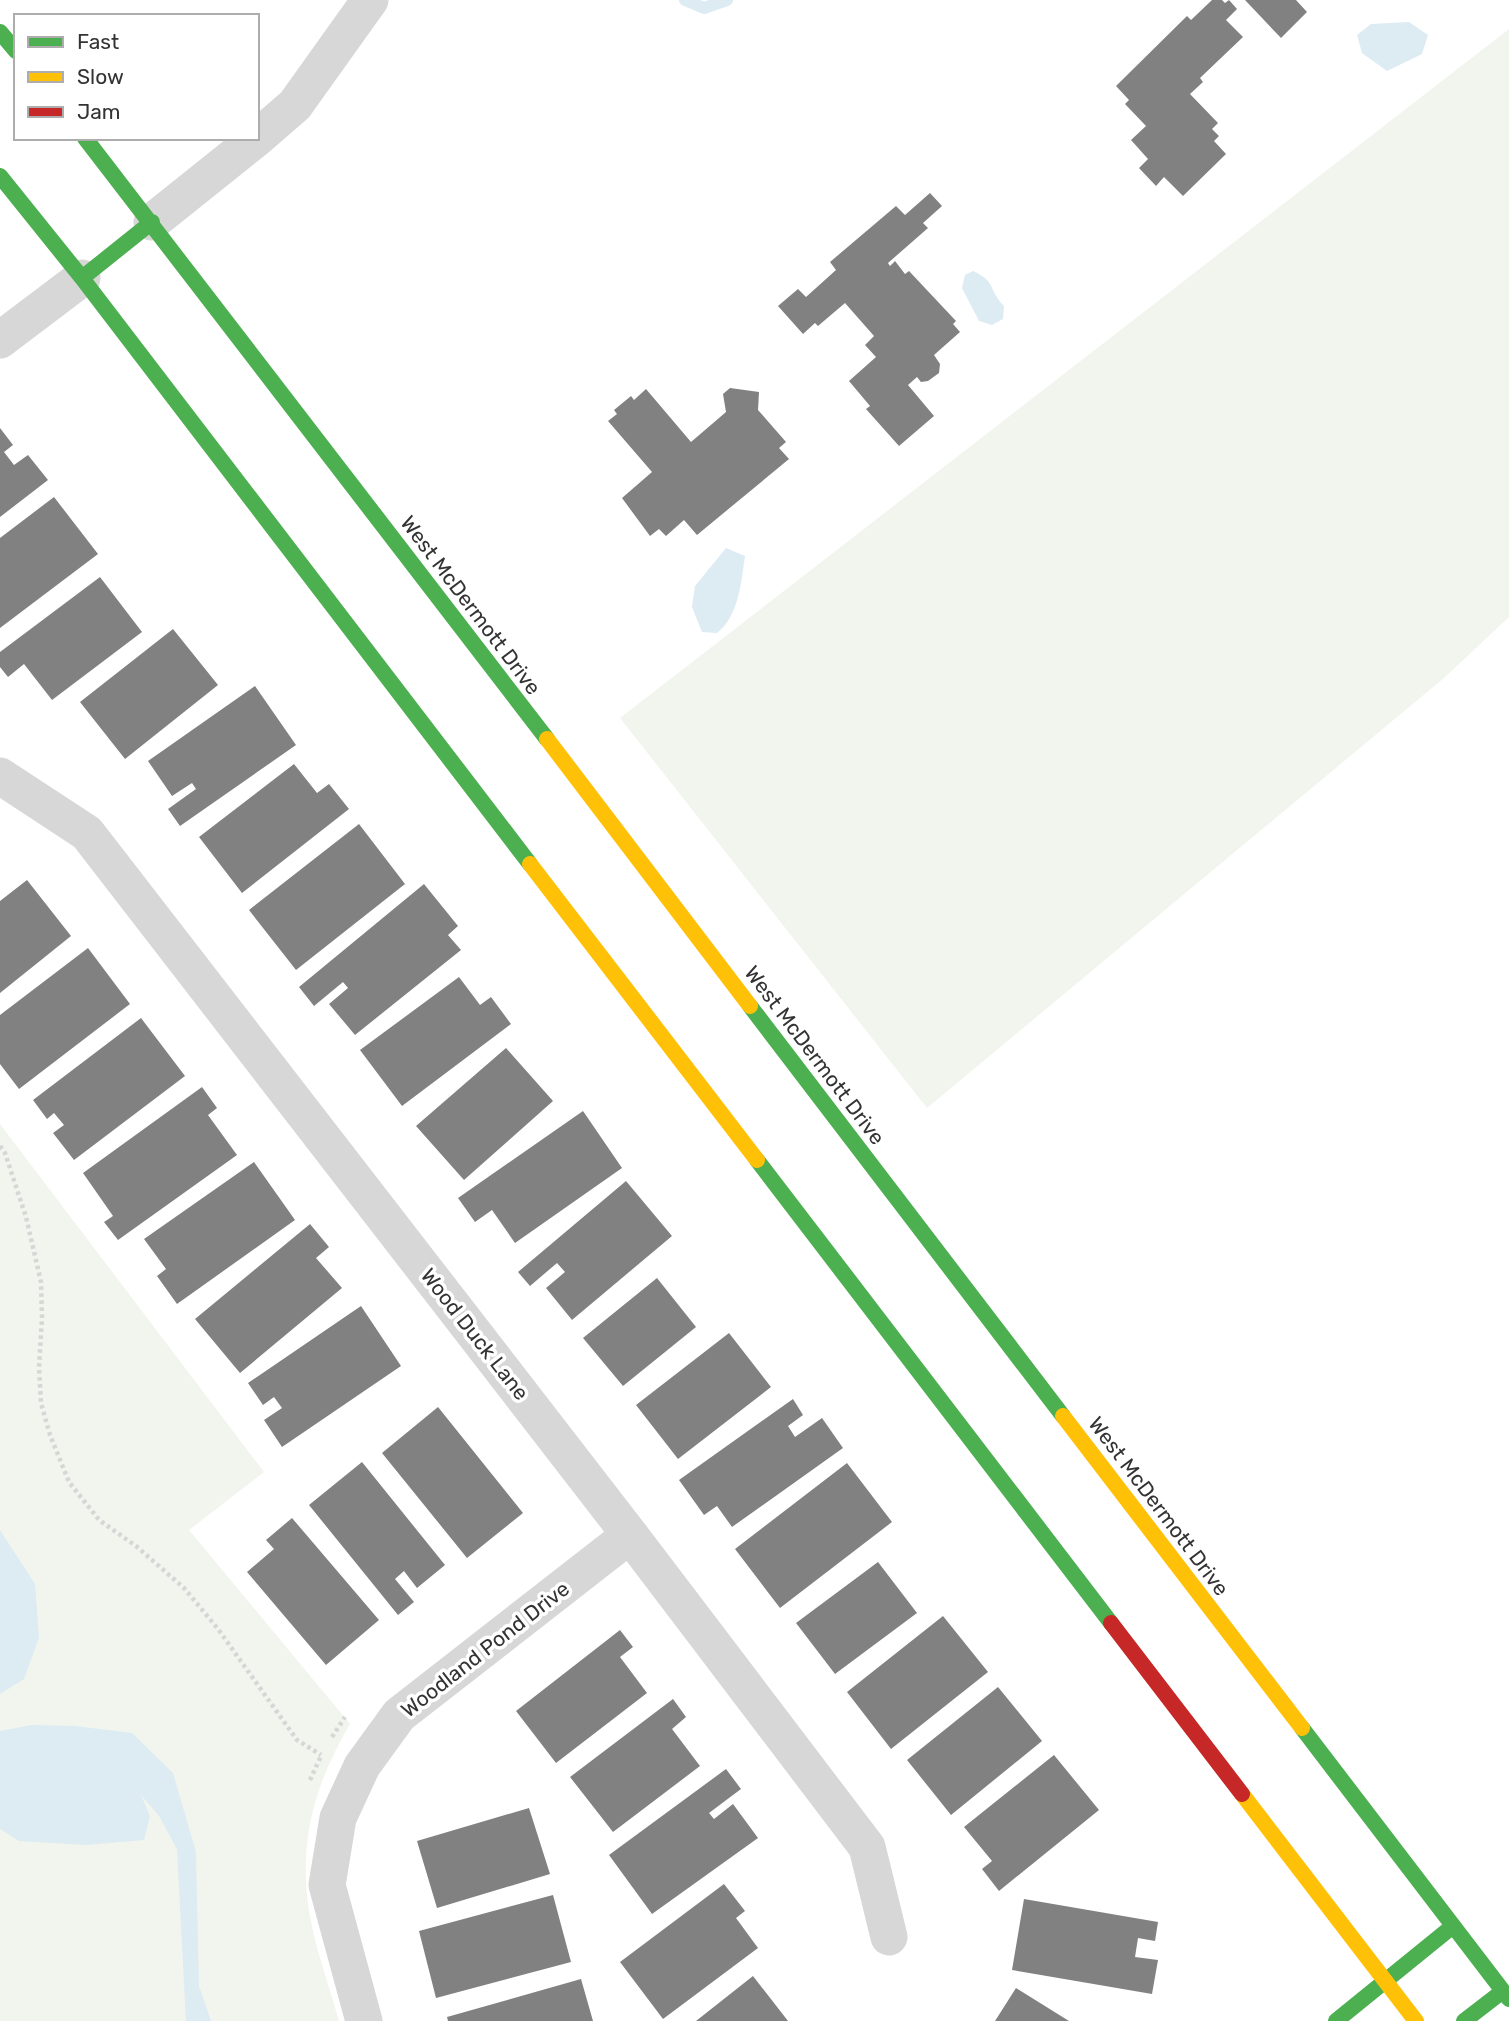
<svg xmlns="http://www.w3.org/2000/svg" width="1509" height="2021" viewBox="0 0 1509 2021" font-family="Rubik,sans-serif">
	<style>
		.green { fill: #f1f5ed }
		.water { fill: #ddebf3 }
		.lines { fill: none; stroke-linecap: round; stroke-linejoin: round }
		.stream { stroke: #ddebf3; stroke-width: 12 }
		.building { fill: #818181 }
		.path { stroke: #d6d6d6; stroke-width: 4.5; stroke-dasharray: 3.5 3.5; stroke-linecap: butt }
		.street { stroke: #d7d7d7; stroke-width: 37 }
		.fast { stroke: #4caf50; stroke-width: 16 }
		.slow { stroke: #ffc107; stroke-width: 16 }
		.jam { stroke: #c62828; stroke-width: 16 }
		.labels { text-anchor: middle; dominant-baseline: central; stroke-width: 7; stroke-linejoin: round; paint-order: stroke }
		.street-label { font-size: 21px; fill: #333; stroke: #fff }
	</style>
	<rect width="100%" height="100%" fill="#fff"/>
	<path class="green" d="M1509 29V617L1444 678 927 1108 620 718Z
		M0 1124 264 1472 189 1530 350 1724C315 1783 298 1842 309 1911 315 1948 329 1985 339 2021H0Z"/>
	<path class="water" d="M1409 22 1428 35 1422 54 1387 71 1362 53 1357 35 1371 24Z
		M973 271C997 282 988 290 1004 306L1003 319 992 325 979 321 962 288 965 275Z
		M726 548 745 556C741 582 739 616 717 633L702 632 692 607 695 586Z
		M0 1530 35 1584 39 1638 24 1679 0 1694Z
		M32 1725 75 1726 132 1733 173 1773 196 1852 199 1986 211 2021H186L177 1849 159 1816 141 1795 150 1816 144 1840 86 1845 19 1841 0 1829V1731Z"/>
	<g class="lines">
		<path class="stream" d="M685 0 704 8 727 0"/>
	</g>
	<path class="building" d="M1212 0H1222L1225 3 1229 0 1237 9 1226 20 1243 37 1200 78 1203 82 1190 94 1218 123 1212 129 1219 136 1214 141 1226 154 1183 196 1164 177 1156 186 1139 168 1148 159 1131 140 1146 126 1125 104 1129 100 1116 86 1187 16 1191 20Z
		M1245 0H1296L1307 12 1281 38Z
		M930 193 942 206 923 223 928 228 888 263 890 266 895 261 905 274 909 271 956 321 953 324 960 332 934 355 940 364 939 373 928 381 921 382 917 377 908 385 934 416 899 446 866 409 870 406 849 381 876 357 865 345 874 336 845 303 818 326 815 323 803 334 778 306 798 289 806 297 836 270 830 262 896 206 905 215Z
		M730 388 759 392 758 410 786 442 779 448 789 459 697 535 684 520 666 536 659 529 650 536 622 498 652 472 608 421 617 414 614 410 631 396 634 400 646 389 691 442 726 412 723 394Z
		M0 428 13 445 4 452 14 465 28 455 48 480 0 517Z
		M54 497 98 554 0 628V538Z
		M100 577 142 632 52 700 24 664 8 677 0 667V652Z
		M173 629 218 685 125 759 80 702Z
		M255 686 296 745 180 826 168 809 196 789 192 783 172 796 148 761Z
		M294 764 317 793 329 784 349 809 242 893 199 837Z
		M359 824 405 884 296 970 249 910Z
		M27 880 71 936 0 993V901Z
		M424 884 458 926 448 935 461 950 355 1035 329 1004 348 988 343 982 314 1006 299 987Z
		M88 948 130 1004 19 1089 0 1064V1015Z
		M459 977 480 1005 491 997 511 1024 402 1106 360 1050Z
		M141 1018 185 1076 74 1160 53 1133 64 1125 54 1113 47 1119 33 1100Z
		M506 1048 553 1101 464 1180 416 1126Z
		M202 1087 217 1108 208 1115 237 1155 118 1240 104 1222 113 1216 83 1173Z
		M583 1111 622 1168 515 1243 492 1210 475 1222 458 1198Z
		M254 1162 295 1220 177 1304 157 1276 166 1269 144 1239Z
		M626 1181 672 1236 572 1320 546 1288 565 1272 557 1263 530 1286 518 1272Z
		M310 1224 329 1247 316 1258 342 1288 240 1373 195 1319Z
		M657 1278 696 1327 623 1386 583 1338Z
		M361 1306 401 1366 282 1447 264 1420 282 1408 274 1397 263 1405 248 1383Z
		M729 1333 771 1387 678 1459 636 1405Z
		M793 1399 803 1415 788 1426 795 1437 822 1418 843 1448 732 1527 717 1506 704 1515 679 1480Z
		M438 1407 523 1513 467 1558 382 1453Z
		M362 1462 445 1565 417 1588 404 1571 395 1579 414 1602 398 1615 309 1505Z
		M847 1463 892 1522 780 1608 735 1549Z
		M292 1518 379 1620 326 1665 247 1572 274 1549 266 1540Z
		M878 1562 917 1613 835 1674 796 1623Z
		M943 1616 988 1672 891 1749 847 1692Z
		M620 1630 633 1647 620 1657 647 1693 556 1763 516 1711Z
		M998 1687 1042 1741 951 1815 907 1760Z
		M673 1699 686 1717 672 1729 700 1766 613 1832 570 1777Z
		M1054 1755 1099 1810 999 1891 982 1869 992 1861 964 1827Z
		M726 1769 741 1789 709 1813 714 1819 733 1804 758 1838 652 1914 609 1855Z
		M529 1808 550 1874 437 1908 417 1841Z
		M724 1884 745 1911 736 1918 758 1948 663 2019 620 1962Z
		M553 1895 571 1962 436 1998 419 1931Z
		M1024 1899 1158 1922 1155 1941 1138 1938 1135 1957 1158 1960 1152 1994 1012 1970Z
		M753 1976 788 2021H696Z
		M581 1979 593 2021H448L447 2017Z
		M1016 1988 1069 2021H995Z"/>
	<g class="lines">
		<path class="path" d="M0 1146 5 1153 26 1217 41 1282 42 1318 39 1367 41 1403 50 1435 69 1482 99 1520 136 1546 184 1588 218 1629 297 1740 321 1755
			M332 1737 345 1717
			M310 1780 321 1756"/>
		<path class="street" d="M257 138 295 105 370 0
			M152 222 257 138
			M0 340 82 278
			M0 776 87 833 630 1535 867 1847 889 1937
			M364 2021 327 1885 338 1818 362 1766 399 1715 630 1535"/>
		<path class="fast" d="M0 32 16 51
			M85 138 547 739
			M0 176 82 278 530 864
			M82 278 152 222
			M750 1006 1063 1416
			M757 1160 1111 1623
			M1302 1728 1509 1999
			M1336 2021 1453 1926
			M1464 2021 1503 1991"/>
		<path class="slow" d="M547 739 750 1006
			M530 864 757 1160
			M1063 1416 1302 1728
			M1242 1794 1416 2021"/>
		<path class="jam" d="M1111 1623 1242 1794"/>
	</g>
	<g class="labels">
		<g class="street-label">
			<text transform="translate(471 605) rotate(53)">West McDermott Drive</text>
			<text transform="translate(815 1055) rotate(53)">West McDermott Drive</text>
			<text transform="translate(475 1334) rotate(52)">Wood Duck Lane</text>
			<text transform="translate(1159 1506) rotate(53)">West McDermott Drive</text>
			<text transform="translate(485 1649) rotate(-38)">Woodland Pond Drive</text>
		</g>
	</g>
	<rect x="14" y="14" width="245" height="126" fill="#ffffff" stroke="#adadad" stroke-width="2"/>
	<rect x="28" y="37" width="35" height="10" fill="#4caf50" stroke="#adadad" stroke-width="2"/>
	<text x="77" y="49" font-size="21" fill="#333333">Fast</text>
	<rect x="28" y="72" width="35" height="10" fill="#ffc107" stroke="#adadad" stroke-width="2"/>
	<text x="77" y="84" font-size="21" fill="#333333">Slow</text>
	<rect x="28" y="107" width="35" height="10" fill="#c62828" stroke="#adadad" stroke-width="2"/>
	<text x="77" y="119" font-size="21" fill="#333333">Jam</text>
</svg>
